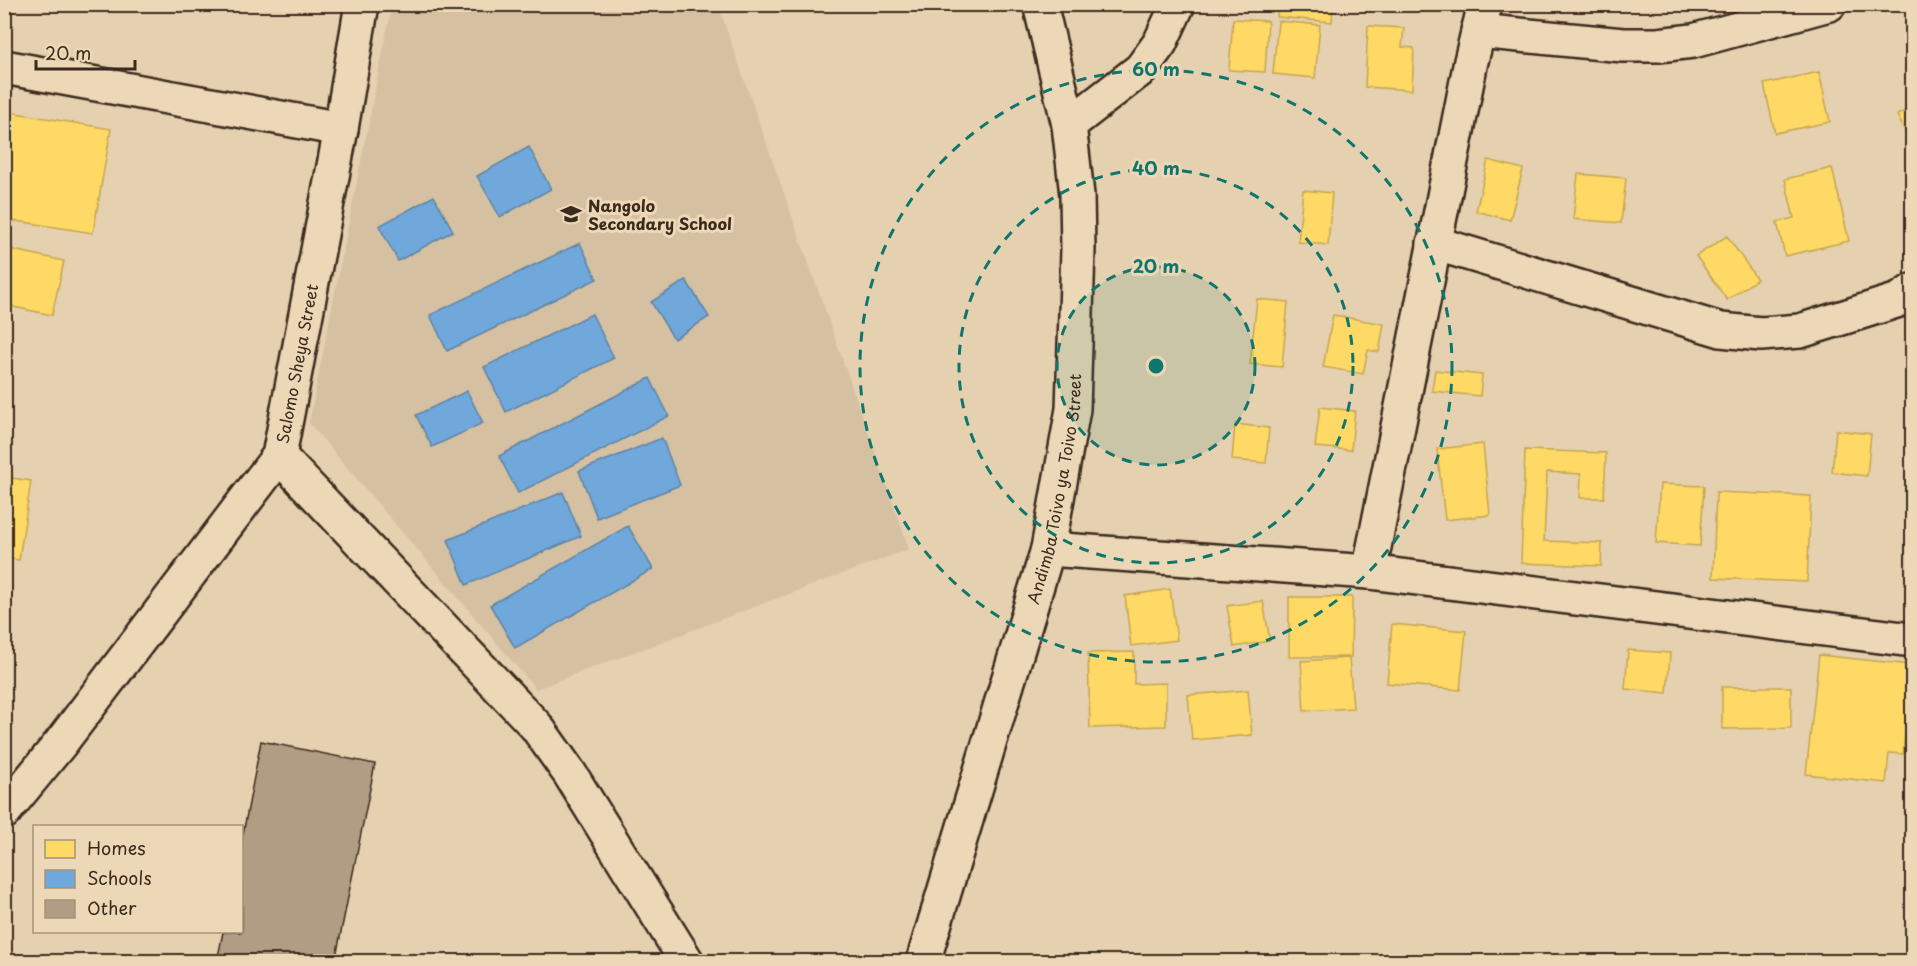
<svg xmlns="http://www.w3.org/2000/svg" width="1917" height="966" viewBox="0 0 1917 966" font-family="'Playpen Sans',sans-serif">
	<style>
		.built { fill: #d5c1a2 }
		.homes { fill: #ffd966; stroke: #c4a450; stroke-width: 1.5 }
		.schools { fill: #6fa8dc; stroke: #5f82a3; stroke-width: 1.5 }
		.building { fill: #b19d83; stroke: #3b2a1e; stroke-width: 1.5 }
		.lines { fill: none; stroke-linecap: round; stroke-linejoin: round }
		.minor-casing { stroke: #3b2a1e; stroke-width: 38 }
		.tertiary-casing { stroke: #3b2a1e; stroke-width: 38 }
		.minor { stroke: #ecd8b6; stroke-width: 33 }
		.tertiary { stroke: #ecd8b6; stroke-width: 33 }
		.ring { fill: none; stroke: #0f766e; stroke-width: 3; stroke-dasharray: 10 8 }
		.labels { text-anchor: middle; dominant-baseline: central; stroke-width: 6; stroke-linejoin: round; paint-order: stroke }
		.poi-label { font-size: 16px; font-weight: bold; fill: #3b2a1e; stroke: #ecd8b6; text-anchor: start }
		.street-label { font-size: 16px; fill: #3b2a1e; stroke: #ecd8b6 }
		.centre { fill: #0f766e; stroke: #ecd8b6; stroke-width: 3 }
		.ring-label { font-size: 18px; text-anchor: middle; font-weight: bold; fill: #0f766e; stroke: #ecd8b6; stroke-width: 6; stroke-linejoin: round; paint-order: stroke }
	</style>
	<rect width="100%" height="100%" fill="#e5d1b0"/>
	<filter id="ink" filterUnits="userSpaceOnUse"><feTurbulence type="fractalNoise" baseFrequency=".0167" numOctaves="2"/><feDisplacementMap in="SourceGraphic" scale="12" xChannelSelector="R" yChannelSelector="G"/><feConvolveMatrix kernelMatrix="1 2 1 2 8 2 1 2 1" color-interpolation-filters="sRGB"/></filter>
	<g filter="url(#ink)">
		<path class="built" d="M392 5H718L909 549 536 689 309 423Z"/>
		<path class="homes" d="M1278 4H1333L1332 22 1277 17Z
			M1233 19 1268 21 1265 72 1229 70Z
			M1278 21 1320 25 1315 78 1273 74Z
			M1368 26 1404 28 1402 47 1414 48 1412 90 1365 87Z
			M1819 72 1830 122 1775 133 1764 84Z
			M1912 107V130L1906 133 1897 115Z
			M4 111 111 129 93 233 4 219Z
			M1488 160 1523 169 1510 220 1476 211Z
			M1832 168 1849 241 1785 256 1777 222 1794 218 1785 179Z
			M1578 174 1626 178 1621 223 1573 219Z
			M1303 190 1332 193 1328 245 1298 242Z
			M1727 236 1757 279 1727 300 1696 256Z
			M5 248 64 261 52 315 4 305Z
			M1257 299 1288 302 1282 367 1250 364Z
			M1333 315 1384 324 1379 352 1368 350 1363 374 1323 367Z
			M1435 370 1482 375 1480 396 1432 391Z
			M1320 407 1355 411 1351 450 1315 447Z
			M1235 424 1269 428 1266 463 1232 460Z
			M1836 430 1871 434 1867 476 1832 472Z
			M1483 444 1490 515 1445 520 1437 449Z
			M1525 450 1606 453 1604 498H1580L1581 474 1547 472 1544 541 1602 543 1601 566 1521 563Z
			M4 477 31 481 19 560 4 558Z
			M1660 484 1704 486 1700 546 1656 543Z
			M1716 492 1811 496 1807 582 1713 578Z
			M1170 589 1177 640 1131 646 1125 596Z
			M1289 597H1352L1351 657H1289Z
			M1263 601 1270 641 1234 647 1227 606Z
			M1392 624 1466 631 1460 690 1387 683Z
			M1628 650 1670 653 1667 693 1625 689Z
			M1134 652V684L1166 683V726L1090 728 1088 653Z
			M1819 655 1912 665 1903 754 1889 753 1886 783 1806 774Z
			M1349 658 1353 708 1304 711 1301 661Z
			M1722 687H1791V728L1722 729Z
			M1248 690 1252 735 1192 740 1188 695Z"/>
		<path class="schools" d="M529 147 551 189 500 217 477 176Z
			M434 196 453 231 398 261 379 226Z
			M580 243 597 279 447 351 430 315Z
			M686 280 709 317 674 339 651 302Z
			M592 314 614 358 506 412 484 367Z
			M650 378 669 416 518 493 499 456Z
			M467 391 483 423 432 447 416 415Z
			M662 438 680 485 597 518 579 471Z
			M563 492 581 536 466 585 448 540Z
			M628 526 653 569 515 648 490 605Z"/>
		<path class="building" d="M261 741 375 764 335 962H217L223 932H242V839Z"/>
		<g class="lines">
			<defs>
				<g id="minor">
					<path d="M1478 31 1623 45H1658L1693 41 1829 4"/>
					<path d="M4 67 341 129"/>
					<path d="M1069 125 1141 69 1160 43 1178 4"/>
					<path d="M1434 243 1721 330 1761 334 1800 331 1899 300 1912 291"/>
					<path d="M279 456 536 726 570 774 687 962"/>
					<path d="M1048 549 1369 572 1912 640"/>
					<path d="M1369 572 1471 61 1485 4"/>
					<path id="s1" d="M4 812 60 744 279 456 341 129 362 4"/>
				</g>
				<g id="tertiary">
					<path id="s2" d="M923 962 1048 549 1073 409 1078 249 1077 195 1069 125 1040 4"/>
				</g>
			</defs>
			<use href="#minor" class="minor-casing"/>
			<use href="#tertiary" class="tertiary-casing"/>
			<use href="#minor" class="minor"/>
			<use href="#tertiary" class="tertiary"/>
		</g>
	</g>
	<circle cx="1156" cy="366" r="99" fill="#0f766e" fill-opacity=".12"/>
	<g class="ring">
		<circle cx="1156" cy="366" r="99"/>
		<circle cx="1156" cy="366" r="197"/>
		<circle cx="1156" cy="366" r="296"/>
	</g>
	<defs>
		<symbol id="school-bare" viewBox="-9 -9 18 18"><path d="M0-5L7-2L0 1L-7-2ZM-4 1L0 2.5L4 1V4Q0 6-4 4Z" fill="#3b2a1e" stroke="#ecd8b6" stroke-width="2.5" paint-order="stroke"/></symbol>
	</defs>
	<g fill-rule="evenodd">
		<use href="#school-bare" x="556" y="199" width="30" height="30"/>
	</g>
	<g class="labels">
		<g class="poi-label">
			<text x="588" y="205">Nangolo<tspan x="588" dy="18">Secondary School</tspan></text>
		</g>
		<g class="street-label">
			<text stroke="none"><textPath href="#s1" startOffset="544">Salomo Sheya Street</textPath></text>
			<text stroke="none"><textPath href="#s2" startOffset="492">Andimba Toivo ya Toivo Street</textPath></text>
		</g>
	</g>
	<circle cx="1156" cy="366" r="9" class="centre"/>
	<g class="ring-label">
		<text x="1156" y="76">60 m</text>
		<text x="1156" y="175">40 m</text>
		<text x="1156" y="273">20 m</text>
	</g>
	<rect width="1917" height="966" fill="none" stroke="#ecd8b6" stroke-width="24"/>
	<rect x="12" y="12" width="1893" height="942" fill="none" stroke="#3b2a1e" stroke-width="2" filter="url(#ink)"/>
	<rect x="33" y="825" width="210" height="108" fill="#ecd8b6" stroke="#a59279" stroke-width="1.5"/>
	<rect x="45" y="840" width="30" height="18" fill="#ffd966" stroke="#a59279" stroke-width="1.5"/>
	<text x="87" y="855" font-size="18" fill="#3b2a1e">Homes</text>
	<rect x="45" y="870" width="30" height="18" fill="#6fa8dc" stroke="#a59279" stroke-width="1.5"/>
	<text x="87" y="885" font-size="18" fill="#3b2a1e">Schools</text>
	<rect x="45" y="900" width="30" height="18" fill="#b19d83" stroke="#a59279" stroke-width="1.5"/>
	<text x="87" y="915" font-size="18" fill="#3b2a1e">Other</text>
	<path d="M36 60v9h99v-9" fill="none" stroke="#3b2a1e" stroke-width="3"/>
	<text x="45" y="60" font-size="18" fill="#3b2a1e" stroke="#ecd8b6" stroke-width="4.5" paint-order="stroke">20 m</text>
</svg>
